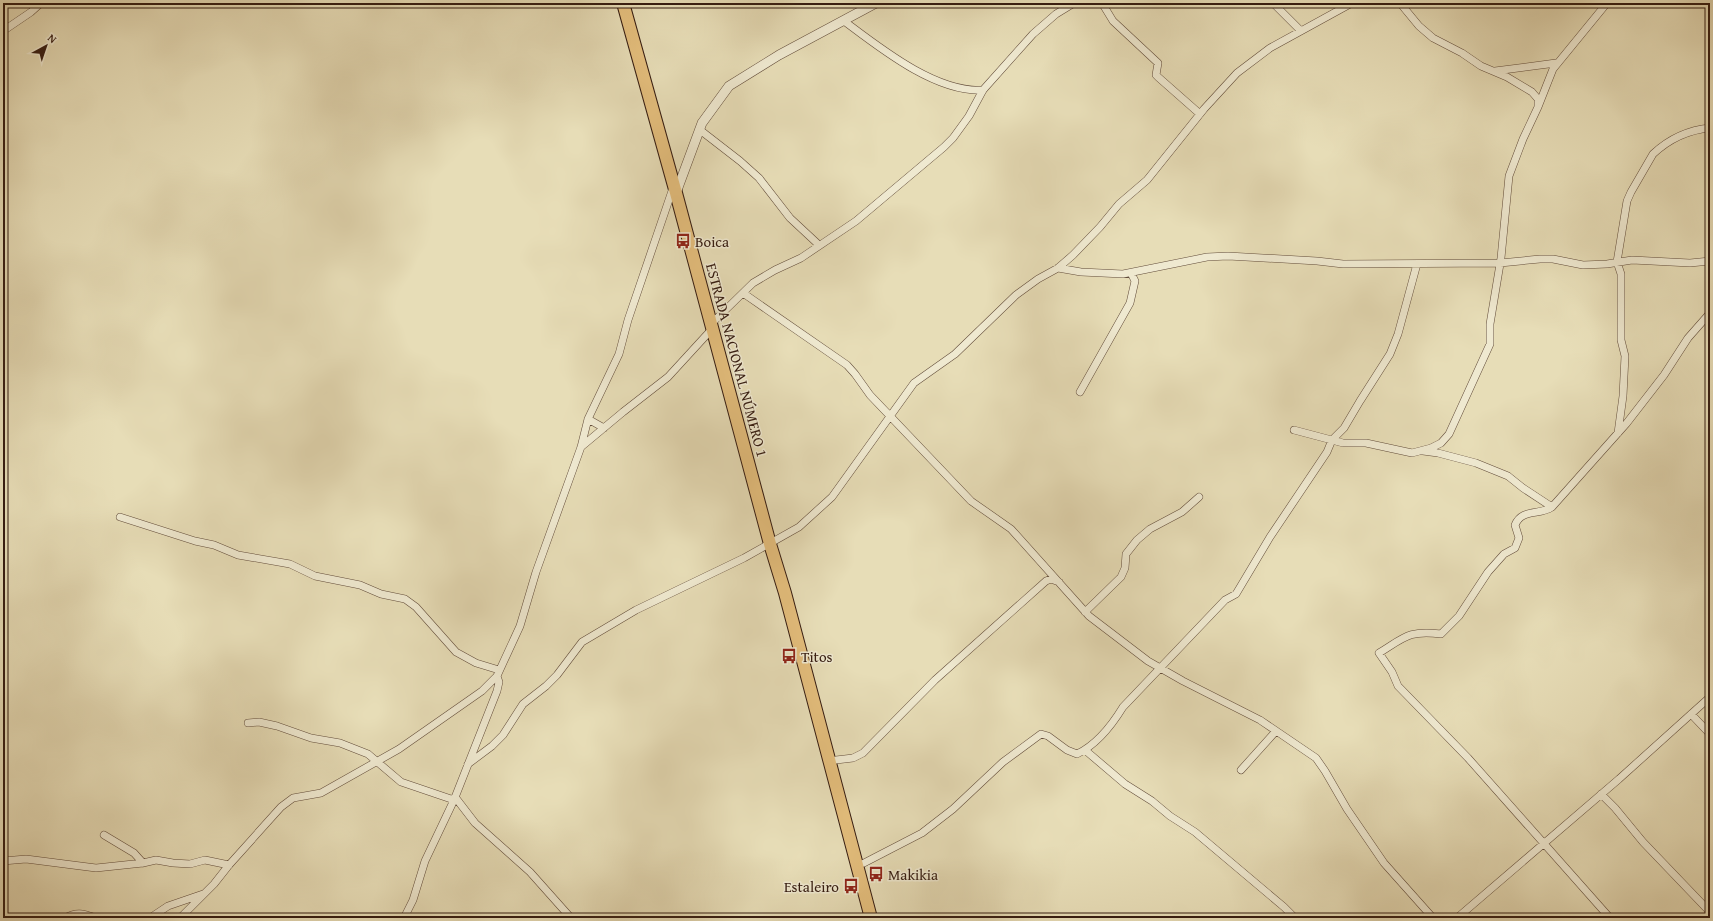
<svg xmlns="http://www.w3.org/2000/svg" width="1713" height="921" viewBox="0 0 1713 921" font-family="'Gentium Book Plus',serif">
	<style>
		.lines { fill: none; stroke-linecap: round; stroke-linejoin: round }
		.minor-casing { stroke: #624c3a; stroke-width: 8 }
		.tertiary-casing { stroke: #624c3a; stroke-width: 10 }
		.trunk-casing { stroke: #351c11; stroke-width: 14 }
		.minor { stroke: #efe9d0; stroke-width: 7 }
		.tertiary { stroke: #efe9d0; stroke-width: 9 }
		.trunk { stroke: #e4be7c; stroke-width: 12 }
		.labels { text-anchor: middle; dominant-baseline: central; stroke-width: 3; stroke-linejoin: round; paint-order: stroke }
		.poi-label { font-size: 15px; fill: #351c11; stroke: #efe9d0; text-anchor: start }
		.street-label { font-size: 15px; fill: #351c11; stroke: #efe9d0 }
	</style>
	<rect width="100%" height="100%" fill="#e7ddb7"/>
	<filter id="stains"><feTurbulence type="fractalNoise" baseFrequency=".005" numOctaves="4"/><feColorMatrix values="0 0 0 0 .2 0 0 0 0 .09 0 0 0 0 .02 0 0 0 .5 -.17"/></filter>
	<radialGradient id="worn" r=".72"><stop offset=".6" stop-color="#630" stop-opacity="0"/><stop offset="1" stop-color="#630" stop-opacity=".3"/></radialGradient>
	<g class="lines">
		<defs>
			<path id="minor" d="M1102 3 1113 21 1158 63 1156 75 1158 77 1200 114
				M1273 3 1300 30
				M844 21C880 48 936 93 983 90
				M3 31 31 12 41 3
				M1495 71 1556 63
				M1538 107 1553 69 1607 3
				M700 130 740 161 759 178 790 218 819 245
				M1058 268 1081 272 1123 274 1207 257 1228 256 1317 261 1343 264 1500 263 1540 259H1553L1583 265 1607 264 1632 260 1690 263 1710 261
				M743 293 847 365 855 374 870 395 971 501 1011 529 1089 616 1148 661 1183 681 1260 720 1316 758 1325 771 1347 809 1384 863 1433 918
				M710 325 753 283 775 270 801 258 856 221 944 147 953 138 969 116 983 90 1033 34 1056 14 1074 3
				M1080 392 1130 303 1135 281 1131 273
				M588 419 604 428
				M1294 430 1343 443H1366L1412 453 1431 448 1441 443 1449 434 1490 344V324L1501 258 1509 176 1523 139 1538 107V99L1532 92 1507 77 1481 66 1462 53 1433 38 1419 26 1400 3
				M1618 433 1623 396 1625 356 1621 340V274L1617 262 1627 201 1631 192 1653 154C1669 139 1688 130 1710 128
				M581 447 623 412 668 377 712 329
				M1423 451 1438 453 1476 463 1508 476 1523 488 1552 507
				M120 517 195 541 214 545 238 555 290 564 315 576 360 585 381 594 405 599 416 607 456 652 476 663 499 670
				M1085 612 1121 577 1125 568 1126 554 1137 540 1150 529 1182 512 1199 497
				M1691 714 1710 734
				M248 723 259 722 277 726 311 738 340 743 368 754 401 782 454 800
				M1085 750 1125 784 1152 801 1170 816 1195 832 1284 907 1295 918
				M836 760 853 758 863 753 935 680 1046 581 1051 579 1059 582
				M468 764 492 746 503 735 523 704 546 686 557 675 582 642 636 610 744 558 799 527 832 497 914 383 955 354 1016 295 1038 279 1058 268 1073 255 1100 227 1119 204 1147 180 1204 109 1237 73 1270 48 1352 3
				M1241 770 1276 731
				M1601 794 1615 808 1643 842 1710 912
				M455 797 475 823 530 872 571 918
				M104 835 134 853 143 863
				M3 861 26 859 96 868 143 863 156 860 173 863 190 864 205 860 229 865
				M864 863 922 833 953 809 1003 762 1041 734 1048 736 1067 750 1077 754C1096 745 1112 725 1123 707L1225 600 1236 594 1270 537 1327 452 1332 440 1344 428 1360 401 1390 354 1398 334 1417 264
				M65 918C77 911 84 914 96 918
				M150 918 168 906 203 894
				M180 918 214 884 229 865 281 807 293 798 321 793 399 749 482 691 497 676 520 626 536 572 581 447 588 419 619 354 628 320 673 188
				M404 918 413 900 425 861 454 800 497 691 499 682 497 676
				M1457 918 1619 779 1710 697
				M1610 918 1468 758 1398 686 1392 672 1379 653C1405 637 1409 630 1441 634L1459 616 1488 572 1504 554 1515 548 1519 538 1515 525C1522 508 1539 516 1552 507L1626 424 1664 375 1688 338 1710 313"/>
			<path id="tertiary" d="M676 193 702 123 729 86 779 55 876 3"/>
			<path id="trunk" d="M623 3 676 193 770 544 785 593 871 918"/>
		</defs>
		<use href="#minor" class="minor-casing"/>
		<use href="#tertiary" class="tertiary-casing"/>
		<use href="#trunk" class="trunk-casing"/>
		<use href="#minor" class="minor"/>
		<use href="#tertiary" class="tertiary"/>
		<use href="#trunk" class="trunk"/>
	</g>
	<defs>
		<symbol id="bus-bare" viewBox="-9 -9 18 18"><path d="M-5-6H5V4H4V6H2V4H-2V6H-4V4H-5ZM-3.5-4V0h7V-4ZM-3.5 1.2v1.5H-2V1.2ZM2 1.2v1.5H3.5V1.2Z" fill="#8f2418" stroke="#efe9d0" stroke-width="2.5" paint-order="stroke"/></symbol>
	</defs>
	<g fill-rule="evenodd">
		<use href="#bus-bare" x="672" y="230" width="22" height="22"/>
		<use href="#bus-bare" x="778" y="645" width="22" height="22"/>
		<use href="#bus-bare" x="865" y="863" width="22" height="22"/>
		<use href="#bus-bare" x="840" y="875" width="22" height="22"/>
	</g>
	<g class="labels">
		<g class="poi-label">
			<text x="695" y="241">Boica</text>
			<text x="801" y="656">Titos</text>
			<text x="888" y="874">Makikia</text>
			<text x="839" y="886" text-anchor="end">Estaleiro</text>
		</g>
		<g class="street-label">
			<text transform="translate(737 360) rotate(75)">ESTRADA NACIONAL NÚMERO 1</text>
		</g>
	</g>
	<rect width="1713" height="921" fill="none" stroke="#e7ddb7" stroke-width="16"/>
	<rect x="4" y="4" width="1705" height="913" fill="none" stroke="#351c11" stroke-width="2"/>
	<rect x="8" y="8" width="1697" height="905" fill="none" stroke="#351c11"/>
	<g transform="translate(46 46) rotate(40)" stroke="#efe9d0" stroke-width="3" paint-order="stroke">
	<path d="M0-3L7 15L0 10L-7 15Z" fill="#351c11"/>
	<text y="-6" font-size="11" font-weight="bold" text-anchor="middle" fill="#351c11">N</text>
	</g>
	<rect width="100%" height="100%" filter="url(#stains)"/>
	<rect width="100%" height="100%" fill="url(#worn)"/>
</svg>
